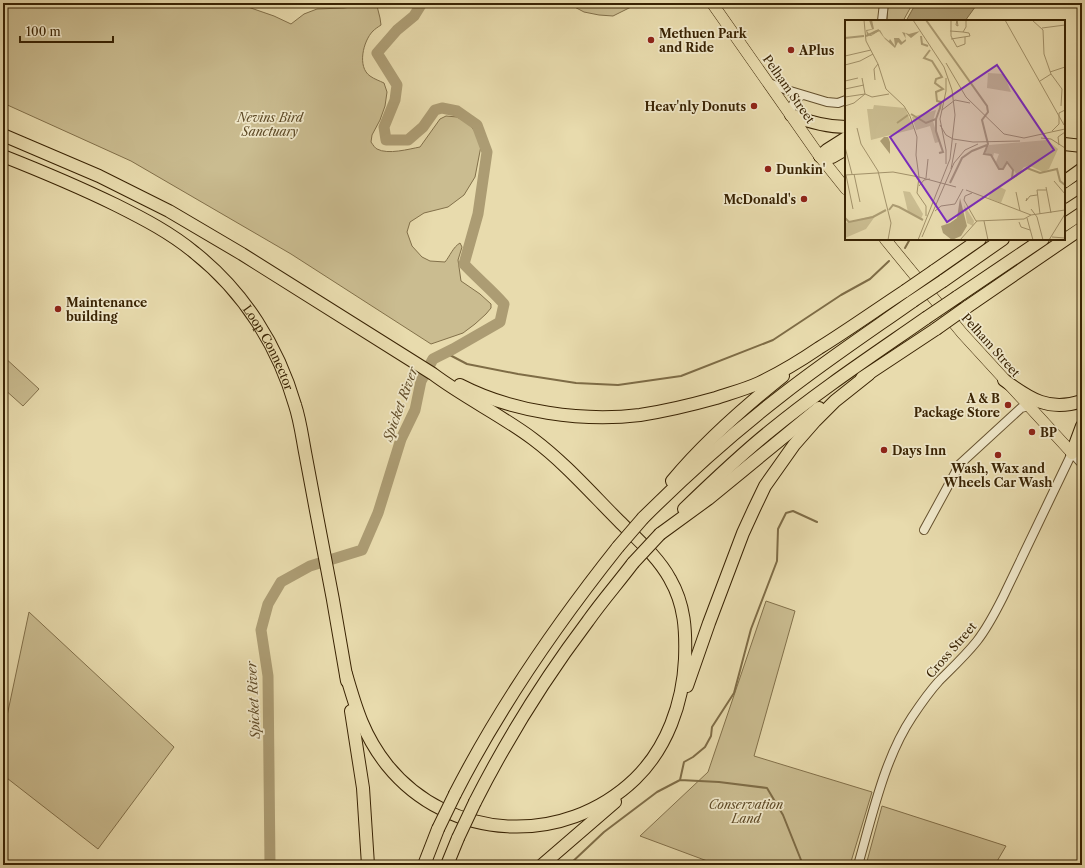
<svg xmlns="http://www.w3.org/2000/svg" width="1085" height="868" viewBox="0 0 1085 868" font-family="'Libre Caslon Text',serif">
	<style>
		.green { fill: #cabc90; stroke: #82704a }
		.water { fill: #ac9c73; stroke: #7e6c46 }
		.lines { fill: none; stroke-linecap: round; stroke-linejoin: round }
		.stream { stroke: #7e6c46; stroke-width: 2 }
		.river { stroke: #ac9c73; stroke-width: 11 }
		.minor-casing { stroke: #65512e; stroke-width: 10 }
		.major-casing { stroke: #392303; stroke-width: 12 }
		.highway-casing { stroke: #392303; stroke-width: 14 }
		.minor { stroke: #f0e8ca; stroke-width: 8 }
		.major { stroke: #e8dbad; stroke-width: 11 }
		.highway { stroke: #e8dbad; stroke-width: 12 }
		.highway-bridge-casing { stroke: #392303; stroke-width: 14; stroke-linecap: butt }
		.highway-bridge { stroke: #e8dbad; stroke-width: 12 }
		.poi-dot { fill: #8f2418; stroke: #f0e8ca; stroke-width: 1.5 }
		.labels { text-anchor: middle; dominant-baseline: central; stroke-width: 3.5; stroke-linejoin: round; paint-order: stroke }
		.poi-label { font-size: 12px; font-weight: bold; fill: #392303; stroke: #f0e8ca; text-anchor: start }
		.street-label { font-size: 12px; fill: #392303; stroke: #f0e8ca }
		.park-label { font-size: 12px; font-style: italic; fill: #5d4926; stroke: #f0e8ca }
		.water-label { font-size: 13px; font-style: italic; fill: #614d2a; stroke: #f0e8ca }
		.inset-river { fill: none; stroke: #ac9c73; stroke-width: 2 }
		.inset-road { fill: none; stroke: #a29169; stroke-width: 1 }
		.view { fill: #7b2cbf; fill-opacity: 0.15; stroke: #7b2cbf; stroke-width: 2 }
		.inset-edge { fill: none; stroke: #392303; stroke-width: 2 }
	</style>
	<rect width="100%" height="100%" fill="#e8dbad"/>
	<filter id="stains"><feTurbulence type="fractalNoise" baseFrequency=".005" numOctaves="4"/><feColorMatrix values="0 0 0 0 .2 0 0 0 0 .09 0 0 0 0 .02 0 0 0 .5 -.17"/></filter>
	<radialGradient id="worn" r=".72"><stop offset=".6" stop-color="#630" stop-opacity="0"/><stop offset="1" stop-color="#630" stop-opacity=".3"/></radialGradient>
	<path class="green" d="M3 3H242L245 6 274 16 291 24 304 14 317 9 344 8 362 5 377 6 380 18 381 25C378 27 375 29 373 31 363 41 357 67 370 76 374 79 380 81 384 83L387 92 385 106 380 120 372 135 371 142C373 145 375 148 377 149 388 155 409 149 420 147L440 119 446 116 457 117 469 124 477 134 481 146 475 177 464 195 448 207 424 213 410 222 407 232 412 246 422 257 430 261 445 262C450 256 453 247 460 243L462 247 458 260 461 281 480 294 491 304V308L486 314 475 324 463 333 431 344 291 254 131 161 3 103Z
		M567 3H639L613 16 599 15 584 12Z
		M888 3H913L903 21H887Z
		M3 356 39 389 23 406 3 388Z
		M766 601 795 611 754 756 872 792 850 865H718L640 836 708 772Z
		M29 612 174 747 98 849 3 775V735Z
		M882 806 1006 846 996 863 1001 865H866Z"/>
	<path class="water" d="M916 3H978L965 21H906Z"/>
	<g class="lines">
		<path class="stream" d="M905 248 910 239
			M446 353 467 364 518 374 576 383 618 385 681 376 773 340 841 295 870 279 889 261
			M680 780 684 762 693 757 705 747 711 736 712 727 734 693 751 629 777 561 778 529 786 513 793 511 817 522
			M569 865 604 832 657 792 680 780 719 782 767 788 783 815 803 865"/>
		<path class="river" d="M270 865 268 676 261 630 268 604 281 582 310 566 362 550 378 513 401 439 415 410 421 381 433 359 453 349 500 322 504 304C492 290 477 278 464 264L478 214 487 152 477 125 457 111 442 108 435 110 423 127 408 140H386L384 127 395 100 397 85 377 53 397 30 414 16 422 3"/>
		<defs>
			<path id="minor" d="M882 21 884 3
				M769 83 787 90 827 102 838 103 846 100
				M791 115C791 105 794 100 802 95
				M924 530 960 464 1021 408 1029 406
				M858 865C872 817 884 759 912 717 920 705 929 692 939 681 952 668 965 656 977 641 987 628 995 613 1003 597L1072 453 1082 464"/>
			<path id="major" d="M712 3 818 154 846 189
				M885 239 962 333 1072 453"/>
			<g id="highway">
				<path d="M791 115C809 122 827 127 846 127"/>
				<path d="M3 135 99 176 169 211 242 254 433 374C465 398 501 415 533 439 565 463 591 493 619 521 637 539 658 557 670 579 685 605 686 631 685 659 683 703 667 748 635 779 564 847 449 842 387 765 364 736 356 709 346 674"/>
				<path d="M1064 144 1082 146"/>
				<path id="s1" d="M3 156C41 171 79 187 116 205 144 219 171 233 195 253 244 292 278 346 295 405 300 420 302 436 305 452 309 473 313 495 317 516 328 571 338 626 347 681"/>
				<path d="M820 156 827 150 846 138"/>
				<path d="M820 156 832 157 846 149"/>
				<path d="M1064 182 1082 169"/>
				<path d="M1064 197 1082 185"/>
				<path d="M1064 225 1082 213"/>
				<path d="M934 271 980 239"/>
				<path d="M943 281 1003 239"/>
				<path d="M957 297 1043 239"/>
				<path d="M967 307 1082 228"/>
				<path d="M862 378 936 329"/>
				<path d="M1004 380C1030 399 1049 412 1082 401"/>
				<path d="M460 385C512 412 582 422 640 415 666 411 691 405 716 398 731 393 746 389 759 383 780 373 800 361 819 348 848 330 876 310 905 291"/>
				<path d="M1072 453 1082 426"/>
				<path d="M672 481C705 441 743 408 783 376"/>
				<path d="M684 509C712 482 740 455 770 431 820 390 873 355 926 318"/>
				<path d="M643 518C687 474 733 433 782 395 824 362 869 332 913 301"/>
				<path d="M660 534 708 499 741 472 819 408"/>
				<path d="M687 686 709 623 743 533 754 509 765 486 794 445 815 421 835 401 869 374"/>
				<path d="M351 711 363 788 368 865"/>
				<path d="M455 794C500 706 556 625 618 547"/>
				<path d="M475 802C507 739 545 678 588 621 602 601 618 583 633 563"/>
				<path d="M424 865 438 829"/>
				<path d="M447 865 458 838"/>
				<path d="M542 865 615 802"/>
			</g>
		</defs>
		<use href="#minor" class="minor-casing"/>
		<use href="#major" class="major-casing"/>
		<use href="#highway" class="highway-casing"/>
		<use href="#minor" class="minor"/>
		<use href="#major" class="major"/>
		<use href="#highway" class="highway"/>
		<defs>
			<path id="highway-bridge" d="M905 291 934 271
				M913 301 943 281
				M926 318 957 297
				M936 329 967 307
				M618 547 643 518
				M633 563 660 534
				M438 829 455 794
				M458 838 475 802"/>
		</defs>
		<use href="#highway-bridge" class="highway-bridge-casing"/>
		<use href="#highway-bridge" class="highway-bridge"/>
	</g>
	<g class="poi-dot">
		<circle cx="651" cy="40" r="4"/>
		<circle cx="791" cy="50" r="4"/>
		<circle cx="754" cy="106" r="4"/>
		<circle cx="768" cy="169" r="4"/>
		<circle cx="804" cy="199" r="4"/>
		<circle cx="58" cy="309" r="4"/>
		<circle cx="1008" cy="405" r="4"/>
		<circle cx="1032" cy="432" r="4"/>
		<circle cx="884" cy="450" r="4"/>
		<circle cx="998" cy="455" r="4"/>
	</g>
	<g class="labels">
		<g class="poi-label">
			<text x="659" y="33">Methuen Park<tspan x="659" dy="14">and Ride</tspan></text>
			<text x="799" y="50">APlus</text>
			<text x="746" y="106" text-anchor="end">Heav'nly Donuts</text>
			<text x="776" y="169">Dunkin'</text>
			<text x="796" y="199" text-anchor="end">McDonald's</text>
			<text x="66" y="302">Maintenance<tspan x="66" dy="14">building</tspan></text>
			<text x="1000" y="398" text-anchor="end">A &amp; B<tspan x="1000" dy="14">Package Store</tspan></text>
			<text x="1040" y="432">BP</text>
			<text x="892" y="450">Days Inn</text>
			<text x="998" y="468" text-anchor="middle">Wash, Wax and<tspan x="998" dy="14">Wheels Car Wash</tspan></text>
		</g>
		<g class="street-label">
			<text transform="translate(789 89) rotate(55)">Pelham Street</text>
			<text transform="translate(991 345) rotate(48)">Pelham Street</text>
			<text stroke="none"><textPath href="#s1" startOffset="337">Loop Connector</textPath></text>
			<text transform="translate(951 650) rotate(-49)">Cross Street</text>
		</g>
		<g class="park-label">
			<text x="270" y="117">Nevins Bird<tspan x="270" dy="14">Sanctuary</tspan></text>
			<text x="746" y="804">Conservation<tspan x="746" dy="14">Land</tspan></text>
		</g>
		<g class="water-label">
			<text transform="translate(400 404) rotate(-70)">Spicket River</text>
			<text transform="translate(253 700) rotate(-93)">Spicket River</text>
		</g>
	</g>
	<g transform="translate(845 20)">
		<rect width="220" height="220" fill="#e8dbad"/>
		<path d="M143 53 159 54 166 72 142 68ZM29 85 60 88 69 109 26 120 22 89H28ZM91 90 88 101 94 122 90 123 85 106 71 110 67 97ZM202 120 213 129 204 149 198 152 185 146 179 147 172 155 162 140 158 148 153 149 151 142 154 134 149 133 148 137 140 132 144 125ZM155 167 161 170 156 183 143 178 148 169ZM58 171 65 172 78 194 76 199 63 192ZM119 185 129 201 128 206 122 203ZM31 195 21 209 0 218V203Z" fill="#cabc90"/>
		<path d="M24 0H27L29 9 22 11 24 14 27 15 29 11 35 10 39 17 44 21 45 19 50 26 49 18H54L57 22 61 19 57 12 64 14 75 11 66 18 60 13 61 21 56 25 53 22 50 28 40 19 34 11 26 16 22 15 21 10 27 9ZM39 117H43L45 122V134L35 121ZM115 178 122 206 116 216 107 220 98 213 96 206 105 203 112 198Z" fill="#ac9c73"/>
		<path class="inset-river" d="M81 0 142 86 143 92 137 100 143 124 139 134 146 135 154 149H158L162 142 168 150 167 158 182 148 195 153 212 149 215 161 220 165M21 16 34 10M76 16 77 24 83 26M0 18 19 16M66 94 81 103 91 99 95 88 96 82 92 81 91 72 98 69 90 63 91 59 97 57 87 41 79 38 85 30M91 99V111L98 132 94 133M52 103 63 95M105 163 117 138 127 131 142 125M44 190 48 185 54 187 78 200M0 198 4 202 28 197 41 190"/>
		<path class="inset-road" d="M68 0 99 47 107 70 110 95 105 139 73 220M106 0V16L112 27 120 24V17M112 0 113 6 111 5 112 0M160 0 219 105M187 0 198 10 199 34 206 54 217 69 216 86M197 8 220 5M105 11 118 12M106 19 125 16 124 13 118 12 121 7V0M0 36 26 30M101 43 121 77 159 114 179 118 220 109M0 45 15 41 28 34M205 52 220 47M17 58 20 74M101 58V71L95 99 101 130V144M30 60 29 49 33 44M0 61 13 58M195 61 206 54M0 69 19 65M20 74 27 77 44 74M0 77 20 74M0 86 9 83 20 74M97 90 110 80 125 83M95 105 101 115 108 119 128 122 175 121M219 105 220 93M12 108 16 124 33 151 46 203 43 220M207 111 214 104V93L220 90M196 118 206 119 220 128M214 125 213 117 220 112M0 127 7 154M106 149 111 123M9 154 15 182M0 155 48 152 74 157 71 135 72 117 65 96 59 86 41 69 33 44 21 21 19 0M1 155 8 189M74 157 111 167M74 157 72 173 81 186V196M81 158 83 139M209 161 220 174M74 166 79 160 85 159M201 167 206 193M121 170 186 195 220 190M171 172 175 191M127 173 120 176 119 180 131 201 179 199 186 195M182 178 181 181 185 176 192 175M186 189 192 197 198 220M90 191 96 186 110 184 118 169M195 194 192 170H201M182 198 188 220M139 201 143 220M174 202 176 207 185 210M77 217 109 143 120 130 133 124M207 217 220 218M115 220 132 201M204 220 220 194"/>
		<path class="view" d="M152 45 209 130 102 202 45 117Z"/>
		<rect width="220" height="220" class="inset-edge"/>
	</g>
	<rect width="1085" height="868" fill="none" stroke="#e8dbad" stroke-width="16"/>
	<rect x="4" y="4" width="1077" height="860" fill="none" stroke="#392303" stroke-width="2"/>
	<rect x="8" y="8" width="1069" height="852" fill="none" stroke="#392303"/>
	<path d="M20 36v6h93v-6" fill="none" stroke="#392303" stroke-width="2"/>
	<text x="26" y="36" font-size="12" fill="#392303" stroke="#f0e8ca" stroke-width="3" paint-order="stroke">100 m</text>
	<rect width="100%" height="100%" filter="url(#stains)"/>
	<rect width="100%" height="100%" fill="url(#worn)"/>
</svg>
